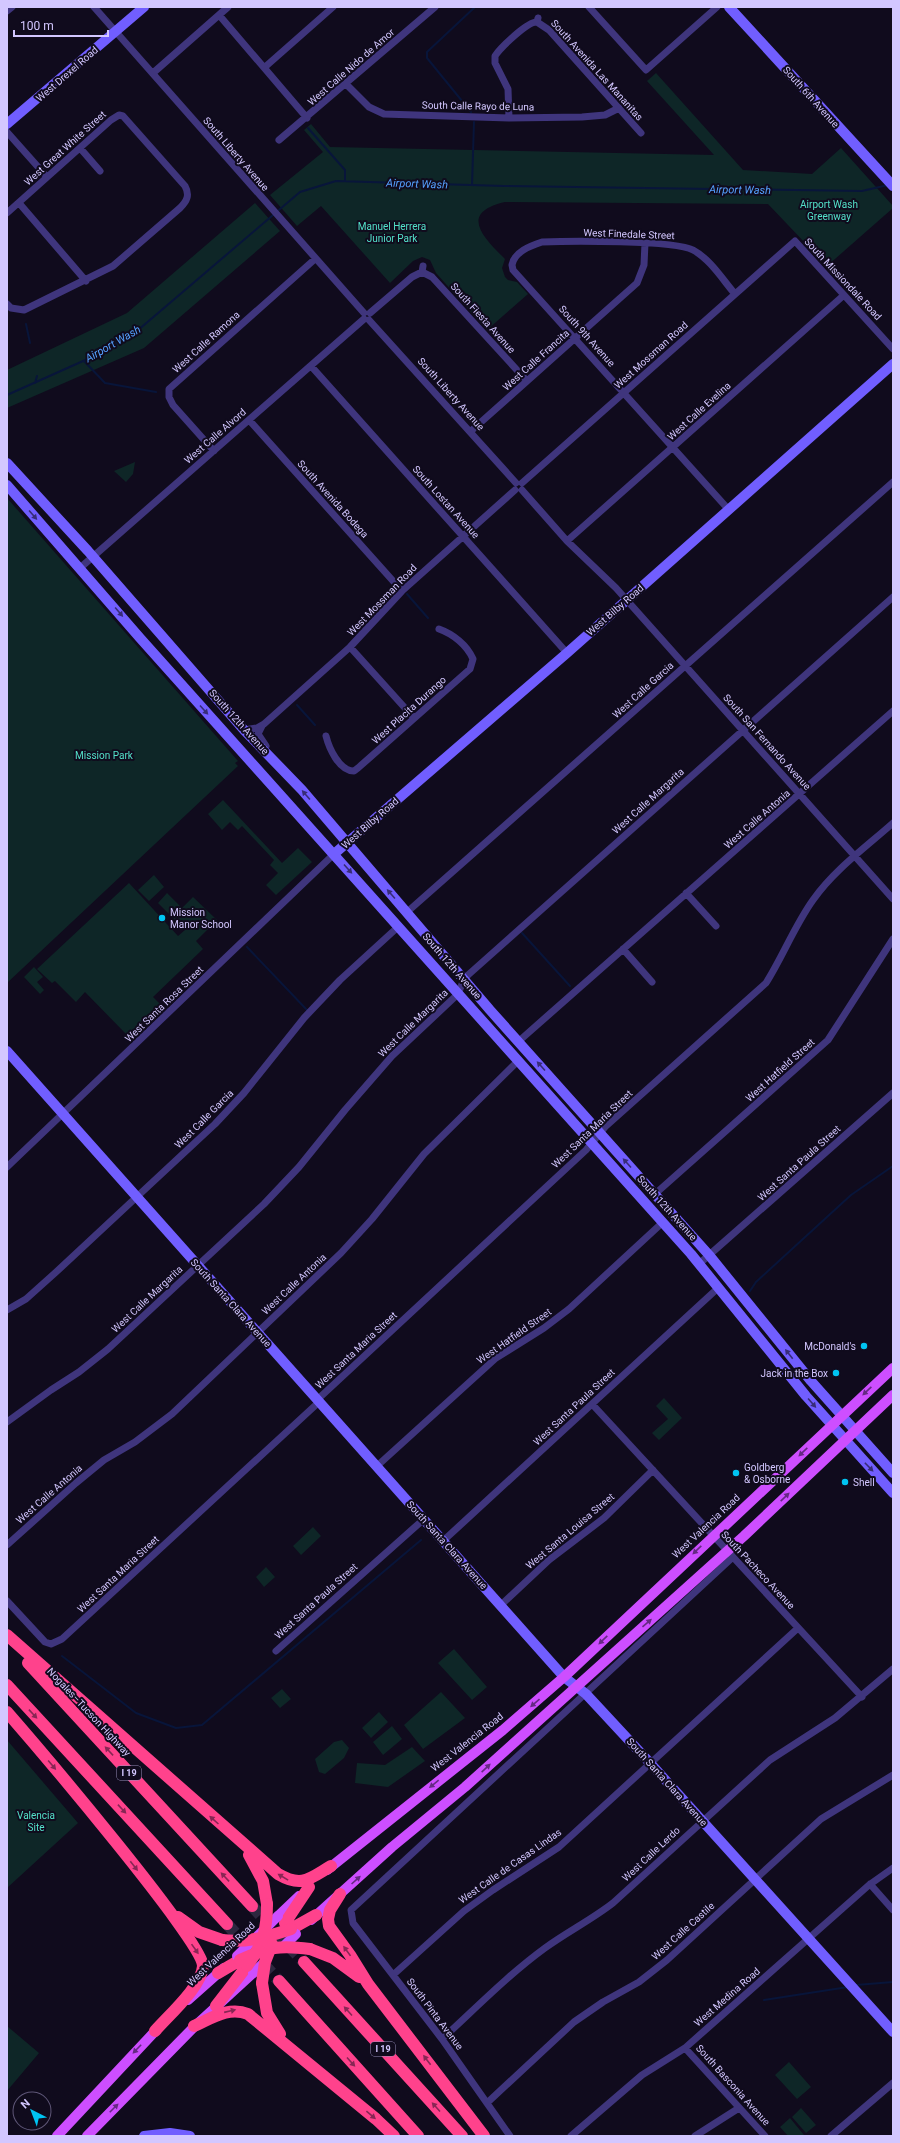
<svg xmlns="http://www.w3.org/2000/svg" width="900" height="2143" viewBox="0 0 900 2143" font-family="Roboto,sans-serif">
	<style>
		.green { fill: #0e2627 }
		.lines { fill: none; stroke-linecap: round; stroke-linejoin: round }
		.stream { stroke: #08153a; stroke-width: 2 }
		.highway-tunnel { stroke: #2d273f; stroke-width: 12; stroke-dasharray: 12 6; stroke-linecap: butt }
		.street { stroke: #3f357d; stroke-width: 7 }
		.secondary { stroke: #715eff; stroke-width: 10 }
		.primary { stroke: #cd4eff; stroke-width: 10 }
		.highway { stroke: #ff428c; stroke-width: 12 }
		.primary-bridge { stroke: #cd4eff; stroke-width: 10 }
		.highway-bridge { stroke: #ff428c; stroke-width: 12 }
		.oneway { fill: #372c77 }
		.oneway2 { fill: #652983 }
		.oneway3 { fill: #882654 }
		.poi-dot { fill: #00c4f2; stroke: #100b1d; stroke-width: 1.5 }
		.labels { text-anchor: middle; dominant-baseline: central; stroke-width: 4; stroke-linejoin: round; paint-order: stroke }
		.shield { fill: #100b1d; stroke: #988fbb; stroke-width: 1 }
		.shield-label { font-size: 9px; font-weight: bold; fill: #d3c7ff }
		.street-label { font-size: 10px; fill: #d3c7ff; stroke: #100b1d }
		.park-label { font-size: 10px; fill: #53e0c9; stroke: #100b1d }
		.poi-label { font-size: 10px; fill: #d3c7ff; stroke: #100b1d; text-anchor: start }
		.water-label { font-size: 11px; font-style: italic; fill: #55a1ff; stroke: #100b1d }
	</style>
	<rect width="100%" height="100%" fill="#100b1d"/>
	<path class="green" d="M656 73 743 170 812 174 841 148 893 206V208L827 266 768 204 505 202C457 213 485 239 505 259L502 268 505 277 508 280 517 282 528 294 487 330 436 273 430 260 422 257 413 261 390 283 321 206 297 226 270 195 323 152 304 130 311 124 330 147 714 155 647 81Z
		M255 203 280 231 144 348 7 408V370L127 313Z
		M135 462 133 474 126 482 114 471Z
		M7 498 238 761 235 763 238 766 7 983Z
		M223 800 282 863 298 848 312 862 276 895 266 885 278 873 270 865 274 860 242 826 238 830 230 822 222 830 208 814Z
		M154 875 164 887 149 901 138 890Z
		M129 883 178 936 185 930 158 903 167 893 182 908 193 897 217 920 196 941 203 949 153 997 161 1005 139 1026 126 1034 85 992 76 1002 55 981 52 983 37 969Z
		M34 967 43 977 37 982 44 990 40 994 24 977Z
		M664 1398 682 1418 659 1440 652 1433 668 1419 656 1406Z
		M313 1527 321 1536 301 1555 293 1546Z
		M266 1567 275 1577 264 1587 256 1577Z
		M454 1649 487 1687 472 1700 438 1663Z
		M282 1689 291 1699 280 1708 271 1698Z
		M441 1692 465 1718 423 1749 404 1725Z
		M379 1712 388 1722 371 1738 362 1728Z
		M392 1726 402 1739 383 1755 373 1742Z
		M7 1740 78 1823 7 1888Z
		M342 1740 349 1748 344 1758 325 1774 319 1772 315 1759 334 1742Z
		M412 1747 425 1761 388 1787 355 1783 357 1763 385 1765Z
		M7 2026 39 2053 7 2091Z
		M789 2062 811 2087 797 2099 775 2075Z
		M801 2108 816 2125 806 2133 792 2117Z
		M790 2118 804 2135 803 2136H788L780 2127Z"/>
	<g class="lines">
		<path class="stream" d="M471 112 427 58V52L475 7
			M308 128 345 170V181
			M472 185 474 122
			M26 324 30 343
			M84 361 105 383 156 392
			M35 383 37 376
			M7 395 101 353 137 331 300 192 336 181 504 186 862 191 888 185
			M407 594 428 618
			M297 705 315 725
			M522 933 570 986
			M247 947 307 1010
			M750 1291 756 1282 851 1195 893 1166
			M62 1656 136 1713 176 1728 202 1725 421 1540
			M856 1985 893 1982
			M764 2000 848 1987"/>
		<path class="highway-tunnel" d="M252 1906 304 1962
			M227 1924 279 1981"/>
		<path class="street" d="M94 7 364 313
			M589 7 646 70 717 7
			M7 11 12 7
			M219 15 307 118
			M537 22 549 30 641 133
			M265 67 333 7
			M153 73 228 7
			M346 84 369 107 384 114 509 118 582 117 605 115 619 108
			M509 118 508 89 495 63V56C500 48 528 21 537 22L538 18
			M7 132 47 177
			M279 140 435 7
			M80 148 100 171
			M19 203 86 281
			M7 213 111 120 119 115 123 116 185 186C190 195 187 201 180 208L113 266 24 310 11 308 7 304
			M422 272 432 277 527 381
			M370 313 412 277 422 272 423 266
			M369 320 516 483
			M311 366 567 653
			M249 420 402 591
			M471 431 637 283 644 265 645 243
			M214 451 173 405 169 397V389L315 259
			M522 483 795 241 893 349
			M522 490 567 541 616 588 893 899
			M729 510 513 270 512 265C514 252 530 246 542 242 568 241 675 240 693 250 710 259 723 280 735 294
			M567 541 844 295
			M80 568 364 319
			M350 647 414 718
			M262 726 258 734 266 746
			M244 730 257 728 264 724 350 647 402 591 515 490
			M326 736C329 748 339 771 354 771L358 768 470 669 473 659C467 645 453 634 439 629
			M686 893 716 926
			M406 913 893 482
			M623 949 652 982
			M519 1041 893 711
			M7 1167 334 854
			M655 1194 828 1040 893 939
			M699 1264 893 1093
			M7 1310 26 1299 55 1273 215 1124 244 1093 304 1018 340 980 399 926
			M317 1400 586 1150 605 1127 766 983C783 956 795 925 813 900 834 870 866 847 893 823
			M592 1404 862 1697
			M7 1422 51 1390 79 1372 108 1349 264 1204 299 1167 345 1110 392 1056 458 994 464 979 468 975 893 597
			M377 1466 496 1358 544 1328 569 1309 662 1223
			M443 1541 718 1288
			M7 1545 76 1483 104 1460 135 1442 172 1414 341 1253 372 1219 424 1154 519 1060
			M7 1601 45 1642 51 1644 62 1639 319 1402
			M501 1605 549 1560 604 1518 653 1470
			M276 1651 424 1519
			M870 1884 893 1910
			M393 1975 464 1911 493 1890 559 1847 798 1628
			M442 2039C476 2008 508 1975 545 1948 567 1932 591 1920 613 1903L770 1760 835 1718 893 1669
			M685 2048 765 2136
			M487 2103 574 2022 603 2002 639 1982 667 1960 821 1819 893 1775
			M510 2136 442 2039 353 1923 351 1910 733 1557
			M571 2136 642 2075 685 2048 869 1885 893 1868
			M695 2136 739 2108
			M831 2136 893 2083"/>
		<path class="secondary" d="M729 7 893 186
			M7 124 144 7
			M7 463 88 551 244 730 302 790 490 1010 709 1255 811 1381 893 1473
			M7 485 140 638 691 1254 806 1396 893 1493
			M334 854 567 653 893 364
			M7 1051 564 1677 586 1694 650 1763 893 2032
			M144 2136 170 2133 190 2136"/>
		<path class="primary" d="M327 1870 503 1730 564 1677 893 1368
			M278 1916 299 1896
			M311 1920 392 1847 465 1787 744 1536 893 1395
			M188 2000 224 1968
			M57 2136 160 2026
			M87 2136 194 2027 253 1973"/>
		<path class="highway" d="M7 1635 278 1874C302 1888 309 1879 331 1866
			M28 1663 252 1906
			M7 1685 227 1924
			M7 1712C34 1743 203 1941 203 1966 202 1986 169 2015 155 2031
			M249 1855 263 1881 267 1904
			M340 1894 330 1910 328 1919 329 1926 350 1955 368 1984 484 2136
			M178 1917 199 1932 222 1940
			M285 1923 309 1887
			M291 1929 316 1915
			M310 1949 333 1958 359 1977
			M304 1962 462 2136
			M218 1973 240 1960
			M279 1981 418 2136
			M262 1983 267 2013 280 2034
			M216 2006 247 1966
			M194 2026C212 2018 229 2006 248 2014L376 2119 394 2136"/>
		<path class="primary-bridge" d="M284 1946 296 1934
			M237 1956 278 1916
			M253 1973 265 1962"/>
		<path class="highway-bridge" d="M222 1940C247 1943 267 1937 291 1929
			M240 1960C269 1947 279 1945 310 1949
			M247 1966C263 1944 267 1931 267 1904
			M262 1983 265 1962 272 1944"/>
	</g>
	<defs><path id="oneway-solid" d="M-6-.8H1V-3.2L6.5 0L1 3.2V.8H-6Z"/></defs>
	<g class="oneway">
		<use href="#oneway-solid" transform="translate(33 515) rotate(49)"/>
		<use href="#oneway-solid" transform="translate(119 612) rotate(50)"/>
		<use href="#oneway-solid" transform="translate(204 710) rotate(48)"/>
		<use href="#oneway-solid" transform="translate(306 795) rotate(-131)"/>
		<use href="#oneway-solid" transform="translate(348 869) rotate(48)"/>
		<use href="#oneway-solid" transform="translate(391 894) rotate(-131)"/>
		<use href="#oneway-solid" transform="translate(541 1066) rotate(-132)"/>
		<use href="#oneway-solid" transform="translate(627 1163) rotate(-132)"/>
		<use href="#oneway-solid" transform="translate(789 1354) rotate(-128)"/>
		<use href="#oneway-solid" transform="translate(812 1403) rotate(49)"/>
		<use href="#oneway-solid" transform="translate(869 1467) rotate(46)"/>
	</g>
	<g class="oneway2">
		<use href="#oneway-solid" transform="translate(867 1391) rotate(137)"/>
		<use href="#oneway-solid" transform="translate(803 1452) rotate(136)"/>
		<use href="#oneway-solid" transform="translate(785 1497) rotate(-44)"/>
		<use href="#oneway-solid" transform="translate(697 1550) rotate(136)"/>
		<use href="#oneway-solid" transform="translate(647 1623) rotate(-41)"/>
		<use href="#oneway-solid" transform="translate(603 1640) rotate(136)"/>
		<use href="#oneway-solid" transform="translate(535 1703) rotate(139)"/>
		<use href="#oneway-solid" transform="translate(486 1768) rotate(-43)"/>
		<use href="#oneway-solid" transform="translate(434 1784) rotate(141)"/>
		<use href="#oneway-solid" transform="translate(356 1880) rotate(-42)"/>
		<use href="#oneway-solid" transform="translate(137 2049) rotate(134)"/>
		<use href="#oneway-solid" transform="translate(114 2108) rotate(-45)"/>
	</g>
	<g class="oneway3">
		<use href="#oneway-solid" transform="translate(33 1714) rotate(47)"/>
		<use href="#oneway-solid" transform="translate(109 1751) rotate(-133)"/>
		<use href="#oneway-solid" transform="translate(52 1765) rotate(50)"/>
		<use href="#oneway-solid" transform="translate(122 1809) rotate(47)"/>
		<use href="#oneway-solid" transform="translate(214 1820) rotate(-138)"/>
		<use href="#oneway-solid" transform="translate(134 1866) rotate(52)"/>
		<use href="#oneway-solid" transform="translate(225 1877) rotate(-133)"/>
		<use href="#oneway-solid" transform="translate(283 1877) rotate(-149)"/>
		<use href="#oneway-solid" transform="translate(195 1949) rotate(55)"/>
		<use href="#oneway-solid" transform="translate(347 1951) rotate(-126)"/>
		<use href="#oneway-solid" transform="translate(230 2011) rotate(-13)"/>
		<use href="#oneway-solid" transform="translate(348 2011) rotate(-132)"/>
		<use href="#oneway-solid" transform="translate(427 2060) rotate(-127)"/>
		<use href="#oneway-solid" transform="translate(351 2062) rotate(48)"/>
		<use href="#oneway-solid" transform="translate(436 2107) rotate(-132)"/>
		<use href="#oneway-solid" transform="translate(371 2115) rotate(40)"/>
	</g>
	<g class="poi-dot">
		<circle cx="162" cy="918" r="4"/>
		<circle cx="864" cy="1346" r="4"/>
		<circle cx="836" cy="1373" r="4"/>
		<circle cx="736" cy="1473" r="4"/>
		<circle cx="845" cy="1482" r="4"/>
	</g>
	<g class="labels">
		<g class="shield">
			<rect x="117" y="1766" width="24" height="14" rx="3"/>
			<rect x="371" y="2042" width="24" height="14" rx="3"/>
		</g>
		<g class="shield-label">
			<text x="129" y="1773">I 19</text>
			<text x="383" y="2049">I 19</text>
		</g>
		<g class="street-label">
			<text transform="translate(351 67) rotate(-41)">West Calle Nido de Amor</text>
			<text transform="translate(597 70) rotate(48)">South Avenida Las Mananitas</text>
			<text transform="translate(67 74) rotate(-41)">West Drexel Road</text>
			<text transform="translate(811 97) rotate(48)">South 6th Avenue</text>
			<text transform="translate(478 106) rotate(1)">South Calle Rayo de Luna</text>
			<text transform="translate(65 148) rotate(-42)">West Great White Street</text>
			<text transform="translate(236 154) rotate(49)">South Liberty Avenue</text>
			<text transform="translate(629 234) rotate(2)">West Finedale Street</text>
			<text transform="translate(843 279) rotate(47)">South Missiondale Road</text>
			<text transform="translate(483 318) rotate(48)">South Fiesta Avenue</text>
			<text transform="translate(587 336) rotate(48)">South 9th Avenue</text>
			<text transform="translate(206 342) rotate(-42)">West Calle Ramona</text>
			<text transform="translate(651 355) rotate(-42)">West Mossman Road</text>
			<text transform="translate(536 360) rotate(-42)">West Calle Francita</text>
			<text transform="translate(451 394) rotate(48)">South Liberty Avenue</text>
			<text transform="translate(699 411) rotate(-42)">West Calle Evelina</text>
			<text transform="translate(215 436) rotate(-41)">West Calle Alvord</text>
			<text transform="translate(333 499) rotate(48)">South Avenida Bodega</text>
			<text transform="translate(446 502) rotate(48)">South Lostan Avenue</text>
			<text transform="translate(382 600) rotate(-46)">West Mossman Road</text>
			<text transform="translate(615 610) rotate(-41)">West Bilby Road</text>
			<text transform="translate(643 690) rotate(-42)">West Calle Garcia</text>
			<text transform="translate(409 710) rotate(-42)">West Placita Durango</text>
			<text transform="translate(239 722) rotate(48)">South 12th Avenue</text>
			<text transform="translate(767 742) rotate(48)">South San Fernando Avenue</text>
			<text transform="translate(648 801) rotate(-42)">West Calle Margarita</text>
			<text transform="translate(757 819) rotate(-41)">West Calle Antonia</text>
			<text transform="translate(370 823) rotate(-41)">West Bilby Road</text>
			<text transform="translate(452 966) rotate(49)">South 12th Avenue</text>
			<text transform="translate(164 1004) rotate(-44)">West Santa Rosa Street</text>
			<text transform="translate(413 1023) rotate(-44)">West Calle Margarita</text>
			<text transform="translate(780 1070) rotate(-42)">West Hatfield Street</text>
			<text transform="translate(204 1119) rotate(-45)">West Calle Garcia</text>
			<text transform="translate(592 1129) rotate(-44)">West Santa Maria Street</text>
			<text transform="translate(799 1163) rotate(-42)">West Santa Paula Street</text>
			<text transform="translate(667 1208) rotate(48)">South 12th Avenue</text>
			<text transform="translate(294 1284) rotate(-43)">West Calle Antonia</text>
			<text transform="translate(147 1299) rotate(-43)">West Calle Margarita</text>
			<text transform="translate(231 1303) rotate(48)">South Santa Clara Avenue</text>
			<text transform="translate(514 1336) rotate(-35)">West Hatfield Street</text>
			<text transform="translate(356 1350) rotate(-43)">West Santa Maria Street</text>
			<text transform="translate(574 1407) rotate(-43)">West Santa Paula Street</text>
			<text transform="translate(49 1494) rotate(-41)">West Calle Antonia</text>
			<text transform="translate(706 1526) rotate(-43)">West Valencia Road</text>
			<text transform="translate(570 1531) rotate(-40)">West Santa Louisa Street</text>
			<text transform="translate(447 1545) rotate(48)">South Santa Clara Avenue</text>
			<text transform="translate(758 1570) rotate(47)">South Pacheco Avenue</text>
			<text transform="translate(118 1574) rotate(-43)">West Santa Maria Street</text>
			<text transform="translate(316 1601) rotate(-42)">West Santa Paula Street</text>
			<text transform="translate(89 1712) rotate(47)">Nogales–Tucson Highway</text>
			<text transform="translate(467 1742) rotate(-38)">West Valencia Road</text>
			<text transform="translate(667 1782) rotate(48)">South Santa Clara Avenue</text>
			<text transform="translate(651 1854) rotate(-43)">West Calle Lerdo</text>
			<text transform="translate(510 1866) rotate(-35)">West Calle de Casas Lindas</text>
			<text transform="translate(683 1931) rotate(-42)">West Calle Castile</text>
			<text transform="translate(221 1954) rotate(-43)">West Valencia Road</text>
			<text transform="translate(727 1997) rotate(-41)">West Medina Road</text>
			<text transform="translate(435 2014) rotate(53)">South Pinta Avenue</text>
			<text transform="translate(733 2085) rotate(48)">South Basconia Avenue</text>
		</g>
		<g class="park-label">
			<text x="829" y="204">Airport Wash<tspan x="829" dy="12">Greenway</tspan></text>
			<text x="392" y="226">Manuel Herrera<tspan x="392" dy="12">Junior Park</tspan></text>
			<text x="104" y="755">Mission Park</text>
			<text x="36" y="1815">Valencia<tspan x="36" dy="12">Site</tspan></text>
		</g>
		<g class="poi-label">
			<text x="170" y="912">Mission<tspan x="170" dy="12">Manor School</tspan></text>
			<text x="856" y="1346" text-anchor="end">McDonald's</text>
			<text x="828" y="1373" text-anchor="end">Jack in the Box</text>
			<text x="744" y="1467">Goldberg<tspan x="744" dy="12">&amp; Osborne</tspan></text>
			<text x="853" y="1482">Shell</text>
		</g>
		<g class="water-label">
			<text transform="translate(417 184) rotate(2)">Airport Wash</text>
			<text transform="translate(740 190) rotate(1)">Airport Wash</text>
			<text transform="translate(113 344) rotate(-30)">Airport Wash</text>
		</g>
	</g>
	<rect width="900" height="2143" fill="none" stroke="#d3c7ff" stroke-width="16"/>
	<g transform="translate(32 2111) rotate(318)"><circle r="19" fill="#100b1d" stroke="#5e5677"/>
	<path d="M0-3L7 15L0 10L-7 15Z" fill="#00c4f2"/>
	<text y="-6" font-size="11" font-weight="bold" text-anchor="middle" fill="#d3c7ff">N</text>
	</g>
	<path d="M14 30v6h94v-6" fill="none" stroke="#d3c7ff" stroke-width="2"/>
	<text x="20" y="30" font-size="12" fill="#d3c7ff" stroke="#100b1d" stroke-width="3" paint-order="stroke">100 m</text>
</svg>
